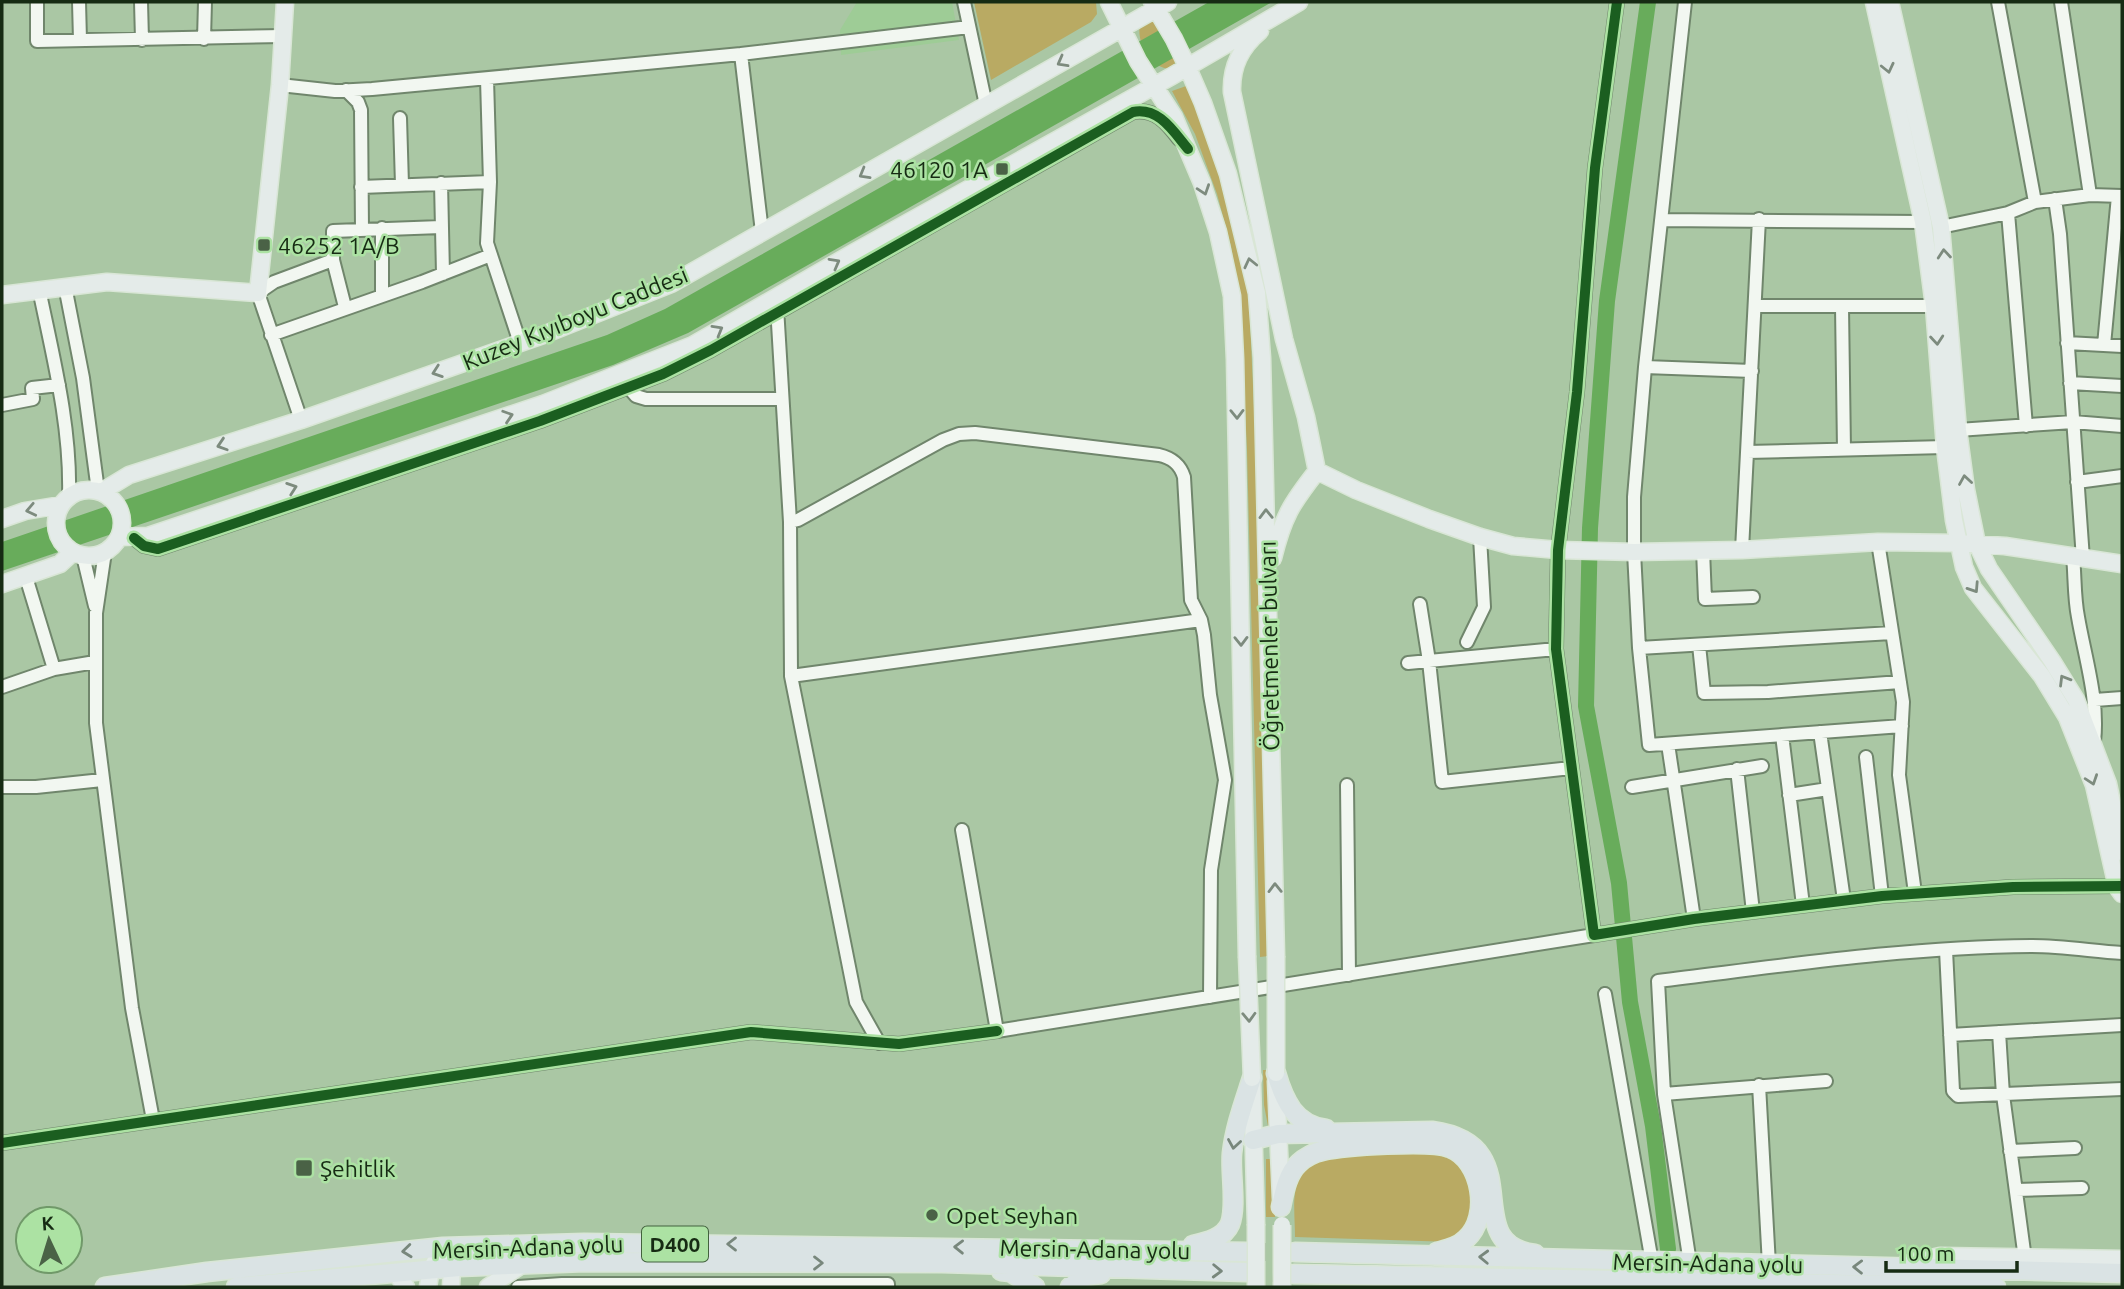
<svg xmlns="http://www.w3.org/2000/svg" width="2124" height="1289" viewBox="0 0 2124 1289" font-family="Ubuntu,sans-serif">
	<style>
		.built { fill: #9ecc96 }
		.green { fill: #b9aa63 }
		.water { fill: #68ac5b }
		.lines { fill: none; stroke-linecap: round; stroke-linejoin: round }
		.river { stroke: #68ac5b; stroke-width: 16 }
		.highway-tunnel { stroke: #8ca887; stroke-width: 18; stroke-dasharray: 18 9; stroke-linecap: butt }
		.minor-casing { stroke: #70866c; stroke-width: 16 }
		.major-casing { stroke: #d9e6d6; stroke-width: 19 }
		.highway-casing { stroke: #d9e6d6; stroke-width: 21 }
		.minor { stroke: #f2f7f1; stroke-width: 12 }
		.major { stroke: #e4ebe9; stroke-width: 16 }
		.highway { stroke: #dae3e4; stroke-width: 18 }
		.major-bridge-casing { stroke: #d9e6d6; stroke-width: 19; stroke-linecap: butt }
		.major-bridge { stroke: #e4ebe9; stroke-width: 16 }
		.cycleway-casing { stroke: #ace2a3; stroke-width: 15 }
		.cycleway { stroke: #1b5e20; stroke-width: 10 }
		.oneway { stroke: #7d8b7e }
		.oneway2 { stroke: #78877c }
		.poi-dot { fill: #4a6246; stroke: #ace2a3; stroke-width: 2.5 }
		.labels { text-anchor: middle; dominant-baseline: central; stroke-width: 5; stroke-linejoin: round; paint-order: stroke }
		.shield { fill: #ace2a3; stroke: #43623e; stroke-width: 2 }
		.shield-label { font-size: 21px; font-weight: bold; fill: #162b13 }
		.poi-label { font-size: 23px; fill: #162b13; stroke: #ace2a3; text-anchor: start }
		.street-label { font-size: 23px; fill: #162b13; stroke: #ace2a3 }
	</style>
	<rect width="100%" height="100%" fill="#aac7a4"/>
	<path class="built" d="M857 2H952L959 40 841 55 840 30Z"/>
	<path class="green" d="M974 2H1096L1097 14 1091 22 991 80Z
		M1152 20 1159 25 1176 59 1174 65 1170 69C1150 68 1136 42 1140 24Z
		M1189 85 1226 192 1240 246 1249 299 1256 452 1269 956 1260 957 1247 450 1240 300 1231 246 1217 194 1195 134 1172 91Z
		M1263 1070H1272L1274 1125 1268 1126 1264 1105Z
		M1367 1154C1381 1154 1439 1152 1449 1156 1477 1168 1474 1205 1469 1229L1453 1242 1295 1237C1295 1206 1287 1171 1323 1158 1336 1153 1354 1155 1367 1154Z
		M1266 1159H1275V1217H1266Z"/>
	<path class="water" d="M1209 2H1272L688 333 613 365 2 571V542L607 335 665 309Z"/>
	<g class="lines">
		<path class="river" d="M1648 2 1607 301 1590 528 1586 706 1619 883 1630 1002 1653 1126 1668 1249"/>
		<path class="highway-tunnel" d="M1248 1252H1295
			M1246 1272 1294 1274"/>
		<defs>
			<path id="minor" d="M37 2V41L283 36
				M79 2 80 40
				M141 2 142 40
				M964 2 986 105
				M1617 2 1595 168 1577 392 1558 550 1556 649 1594 935 1694 919 1882 896 2013 887 2122 886
				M1685 2 1645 367 1634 497V552L1639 648 1649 745 1902 726
				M1998 2 2035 202
				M2061 2 2090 195
				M204 39 205 2
				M487 79 490 182 487 243 520 343
				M280 85 335 91 372 89 741 54
				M346 90 358 102 361 110 362 230
				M400 118 402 185
				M441 183 443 274
				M361 187 490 182
				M2055 199 2060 234 2083 559
				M2008 213 2026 426
				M1661 220 1923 222
				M1941 227 2008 213 2035 202 2090 195 2122 196
				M382 228V295
				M762 232 741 54 969 27
				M65 286 83 378 98 491
				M39 289C53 357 71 426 69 496
				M1755 306H1934
				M345 307 333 260V231L441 227
				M777 307 790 522 791 676 856 1002 879 1043
				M1842 307 1844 450
				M271 335 422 282 491 255
				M2067 343 2122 346
				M2104 345 2118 196
				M1645 367 1752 371
				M2070 383 2122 386
				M629 388 636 396 646 399H782
				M2 405 33 399 32 388 59 385
				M301 420 258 293 274 282 333 260
				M1958 430 2073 422 2122 426
				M1747 452 1945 447
				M2077 482 2122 476
				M790 522 798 520 943 440 959 434 975 433 1159 455C1172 458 1180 464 1184 477L1191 600 1201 620 1204 635 1210 695 1225 780 1211 870 1210 997
				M134 538 144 546 158 549 540 421 663 374 711 350 1133 112C1155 108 1167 123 1179 139
				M1878 542 1903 702 1899 775 1915 893
				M1703 550 1705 599 1753 597
				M1742 550 1759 219
				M105 552 96 613V723L132 1008 153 1120
				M83 556 95 606
				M2073 556C2075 576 2074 597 2078 617 2085 658 2099 700 2094 742
				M26 577 54 669
				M1420 604 1429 661 1442 782 1571 768
				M1467 642 1484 607 1480 537
				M1699 645 1704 693 1768 692 1900 682
				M1639 648 1892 633
				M1408 663 1556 649
				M791 676 1201 620
				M2 687 54 669 95 662
				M2095 700 2122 698
				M1820 732 1844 900
				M1782 735 1803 905
				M1668 744 1694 919
				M1866 757 1882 896
				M1737 769 1753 912
				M1347 785 1349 975
				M2 787H36L102 780
				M1632 787 1762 766
				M1789 795 1828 789
				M962 830 997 1031 1594 935
				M1946 950 1953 1091 1958 1096 2122 1089
				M1605 994 1652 1262
				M1999 1032 2003 1095 2025 1259
				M1950 1035 2122 1025
				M1759 1085 1769 1265
				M1664 1094 1826 1081
				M2 1143 751 1032 899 1044 997 1031
				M2010 1151 2075 1148
				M2016 1190 2082 1188
				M1690 1263 1664 1094 1658 981C1782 966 1907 947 2031 946 2061 946 2092 951 2122 953
				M518 1287 562 1284H888V1287"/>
			<path id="major" d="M1109 2 1138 61 1174 117 1202 183 1218 232 1232 296 1235 359 1247 956
				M1152 2 1174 39 1187 66 1203 103 1228 174 1257 293 1262 358 1276 956
				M1874 2 1923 222 1934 306 1945 447 1954 520 1964 567 1973 588 2042 676 2067 717 2094 785 2117 887 2122 894
				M1890 2 1941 227 1958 430 1966 490 1977 544 1989 569 2052 661 2076 700 2108 784 2122 852
				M1260 31C1241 47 1231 66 1232 92L1284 339 1306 417 1317 471C1291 504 1283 517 1273 558
				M2 295 107 282 258 293 280 85 285 2
				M1317 471 1356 490 1429 519 1480 537 1513 546 1558 550 1634 552 1742 550 1878 542 1958 543 2005 546 2122 564
				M56 523a33 33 0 1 1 66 0a33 33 0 1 1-66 0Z
				M101 492 129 475 301 420 543 335 671 284 1168 2
				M2 519 25 511 61 505
				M120 537 148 536 543 404 693 345 855 252 1172 76 1299 2
				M2 584 60 564 73 552
				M1276 1081 1281 1198
				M1252 1084 1256 1224
				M447 1256 452 1267 451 1287
				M1905 1264 1940 1256 2122 1259
				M395 1272 406 1287
				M428 1287 431 1269 443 1247
				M488 1287 523 1264"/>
			<path id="highway" d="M1276 1073C1284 1101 1295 1125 1326 1129
				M1253 1140 1278 1134 1432 1131C1534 1145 1455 1244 1535 1254
				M1281 1207C1284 1192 1287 1174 1299 1163 1304 1158 1315 1152 1322 1151 1344 1146 1431 1140 1450 1148 1482 1160 1491 1217 1466 1239 1458 1247 1448 1249 1437 1252
				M1193 1245C1207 1242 1224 1238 1230 1224 1237 1206 1230 1173 1232 1153 1235 1127 1244 1103 1252 1078
				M1295 1252 2122 1273
				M1001 1271 1010 1272 1035 1287
				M1294 1274 1996 1287
				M105 1287 207 1272 443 1247 584 1243 1248 1252
				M236 1287 459 1267 585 1262 942 1263 1246 1272
				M1070 1287 1086 1276 1101 1274"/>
		</defs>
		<use href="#minor" class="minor-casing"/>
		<use href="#major" class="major-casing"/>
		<use href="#highway" class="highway-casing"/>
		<use href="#minor" class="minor"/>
		<use href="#major" class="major"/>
		<use href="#highway" class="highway"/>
		<defs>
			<path id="major-bridge" d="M1247 956 1252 1078
				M1276 1073V956
				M1256 1224V1287
				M1282 1287V1225"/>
		</defs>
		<use href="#major-bridge" class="major-bridge-casing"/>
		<use href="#major-bridge" class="major-bridge"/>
		<defs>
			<path id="cycleway" d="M1617 2 1595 168 1577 392 1558 550 1556 649 1594 935 1694 919 1882 896 2013 887 2122 886
				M134 538 144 546 158 549 540 421 663 374 711 350 1133 112C1159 107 1173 131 1188 149
				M2 1143 751 1032 899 1044 997 1031"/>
		</defs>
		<use href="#cycleway" class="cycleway-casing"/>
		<use href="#cycleway" class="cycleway"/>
	</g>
	<defs><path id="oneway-chevron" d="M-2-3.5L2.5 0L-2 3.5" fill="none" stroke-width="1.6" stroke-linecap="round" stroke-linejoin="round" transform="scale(1.75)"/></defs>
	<g class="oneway">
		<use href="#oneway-chevron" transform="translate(1062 62) rotate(151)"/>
		<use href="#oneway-chevron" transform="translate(1888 68) rotate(77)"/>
		<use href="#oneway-chevron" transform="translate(864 174) rotate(150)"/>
		<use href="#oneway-chevron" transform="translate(1204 190) rotate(71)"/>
		<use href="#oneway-chevron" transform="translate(1944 254) rotate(-95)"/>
		<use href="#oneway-chevron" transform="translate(835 263) rotate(-29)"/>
		<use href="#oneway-chevron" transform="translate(1250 263) rotate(-103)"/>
		<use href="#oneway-chevron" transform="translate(718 330) rotate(-30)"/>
		<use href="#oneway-chevron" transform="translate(1937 340) rotate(85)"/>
		<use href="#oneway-chevron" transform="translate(437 372) rotate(161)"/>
		<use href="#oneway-chevron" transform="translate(1237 414) rotate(89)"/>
		<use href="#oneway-chevron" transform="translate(508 416) rotate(-18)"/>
		<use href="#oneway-chevron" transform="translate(222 445) rotate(162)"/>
		<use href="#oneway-chevron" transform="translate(1965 480) rotate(-99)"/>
		<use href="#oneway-chevron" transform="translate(292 488) rotate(-19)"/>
		<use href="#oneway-chevron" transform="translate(31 510) rotate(168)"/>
		<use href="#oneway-chevron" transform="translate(1266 514) rotate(-91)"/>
		<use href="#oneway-chevron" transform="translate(1974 588) rotate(57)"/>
		<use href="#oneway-chevron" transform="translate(1241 641) rotate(89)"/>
		<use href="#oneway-chevron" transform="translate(2064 680) rotate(-121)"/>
		<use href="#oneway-chevron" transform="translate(2092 780) rotate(71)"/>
		<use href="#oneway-chevron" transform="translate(1275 888) rotate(-91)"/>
		<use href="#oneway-chevron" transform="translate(1249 1017) rotate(88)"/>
	</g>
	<g class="oneway2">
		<use href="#oneway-chevron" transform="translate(1234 1144) rotate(99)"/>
		<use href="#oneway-chevron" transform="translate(732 1244) rotate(-180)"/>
		<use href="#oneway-chevron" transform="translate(959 1247) rotate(-179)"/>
		<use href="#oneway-chevron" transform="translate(407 1251) rotate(174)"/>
		<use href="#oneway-chevron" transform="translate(1484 1257) rotate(-178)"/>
		<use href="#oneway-chevron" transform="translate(818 1263)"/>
		<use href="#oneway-chevron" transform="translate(1858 1267) rotate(-179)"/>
		<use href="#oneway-chevron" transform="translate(1217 1271) rotate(2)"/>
	</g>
	<g class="poi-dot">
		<rect x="995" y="162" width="14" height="14" rx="3.5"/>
		<rect x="257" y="238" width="14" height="14" rx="3.5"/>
		<rect x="295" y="1159" width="18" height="18" rx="3.5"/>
		<circle cx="932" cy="1215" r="7"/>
	</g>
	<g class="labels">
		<rect class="shield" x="642" y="1226.5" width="66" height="35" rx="5"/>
		<g class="shield-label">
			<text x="675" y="1244">D400</text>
		</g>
		<g class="poi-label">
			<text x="988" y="169" text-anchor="end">46120 1A</text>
			<text x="278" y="245">46252 1A/B</text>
			<text x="320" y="1168">Şehitlik</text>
			<text x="946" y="1215">Opet Seyhan</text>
		</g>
		<g class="street-label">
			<text transform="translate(575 318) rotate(-22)">Kuzey Kıyıboyu Caddesi</text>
			<text transform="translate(1269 646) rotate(-91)">Öğretmenler bulvarı</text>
			<text transform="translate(528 1247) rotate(-2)">Mersin-Adana yolu</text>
			<text transform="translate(1095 1249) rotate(1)">Mersin-Adana yolu</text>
			<text transform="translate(1708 1263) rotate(1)">Mersin-Adana yolu</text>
		</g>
	</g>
	<rect width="2124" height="1289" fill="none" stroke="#162b13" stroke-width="7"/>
	<g transform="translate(49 1240) rotate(356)"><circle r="33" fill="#ace2a3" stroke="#709969" stroke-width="2"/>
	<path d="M0-5L12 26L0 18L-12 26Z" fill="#4a6246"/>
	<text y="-10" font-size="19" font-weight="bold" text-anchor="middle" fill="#162b13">K</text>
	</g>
	<path d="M1886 1261v10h131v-10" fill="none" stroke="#162b13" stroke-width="3.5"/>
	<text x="1896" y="1261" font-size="21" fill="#162b13" stroke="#ace2a3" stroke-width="5" paint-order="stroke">100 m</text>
</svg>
